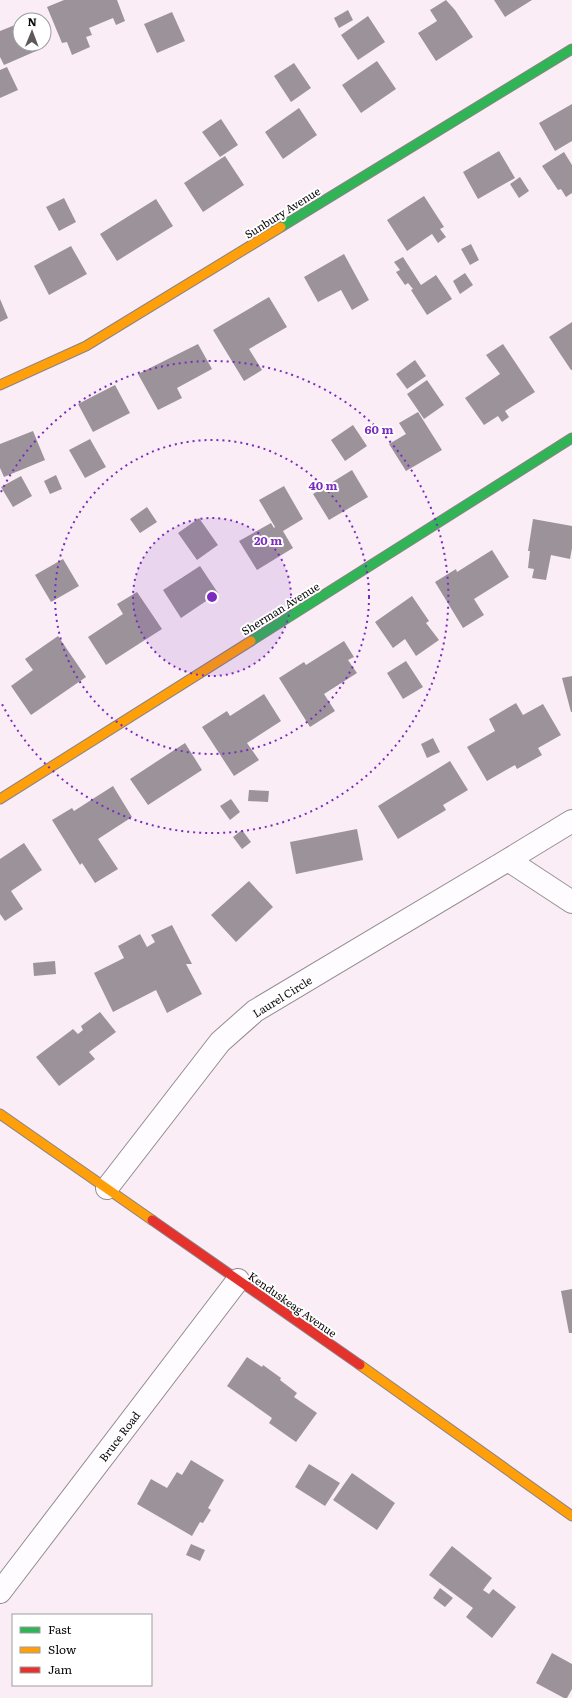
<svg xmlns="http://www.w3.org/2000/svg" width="572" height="1698" viewBox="0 0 572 1698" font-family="Literata,serif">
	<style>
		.building { fill: #9c939a }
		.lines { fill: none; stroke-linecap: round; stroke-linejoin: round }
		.street-casing { stroke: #928c90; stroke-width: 24 }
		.fast-casing { stroke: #898386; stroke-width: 11 }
		.slow-casing { stroke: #898386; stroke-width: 11 }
		.jam-casing { stroke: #898386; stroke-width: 11 }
		.street { stroke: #fefcfe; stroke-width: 22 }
		.fast { stroke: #30b455; stroke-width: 9 }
		.slow { stroke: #ff9f0a; stroke-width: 9 }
		.jam { stroke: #e5322d; stroke-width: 9 }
		.ring { fill: none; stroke: #7b2cbf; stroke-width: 2; stroke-dasharray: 2 4 }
		.labels { text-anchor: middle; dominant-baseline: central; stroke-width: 4; stroke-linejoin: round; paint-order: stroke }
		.street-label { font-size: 11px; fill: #0a0a0a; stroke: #fff }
		.centre { fill: #7b2cbf; stroke: #fff; stroke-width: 2 }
		.ring-label { font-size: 12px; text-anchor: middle; font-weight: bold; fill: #7b2cbf; stroke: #fff; stroke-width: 4; stroke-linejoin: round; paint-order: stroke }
	</style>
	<rect width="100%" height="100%" fill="#faedf5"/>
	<path class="building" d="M64 0H117L125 21 116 25 113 18 89 28 92 35 86 37 90 47 72 55 67 42 62 43 47 7Z
		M446 0 455 10 473 37 436 61 418 33 437 21 430 10Z
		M494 0H532L505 17Z
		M348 10 353 20 339 28 334 18Z
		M172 12 185 41 157 53 144 24Z
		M368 16 385 42 358 60 341 35Z
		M20 23V44H41L43 48 4 65 0 57V31Z
		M377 61 396 89 361 113 342 85Z
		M294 63 311 88 291 102 274 76Z
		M7 67 18 90 0 98V70Z
		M572 104V141L555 151 539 123Z
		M299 108 317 135 283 159 265 132Z
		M221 119 238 145 220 157 202 132Z
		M499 151 515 178 478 199 463 172Z
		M564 152 572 165V193L566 197 561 189 558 190 542 166Z
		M225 156 244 185 203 212 184 183Z
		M520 177 529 191 519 198 510 184Z
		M424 196 444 227 440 229 446 237 438 243 432 234 407 251 387 220Z
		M64 198 76 222 59 231 46 207Z
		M156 199 173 226 117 261 100 234Z
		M471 244 479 260 470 265 461 249Z
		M71 246 87 274 49 295 34 266Z
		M344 254 369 300 352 310 341 290 318 302 304 277Z
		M403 257 421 285 436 275 452 299 427 315 411 290 413 289 408 283 405 285 396 272 400 270 394 262Z
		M465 273 473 285 460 294 453 281Z
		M269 297 287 327 249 349 262 370 244 381 213 330Z
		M0 299 8 318 0 322Z
		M572 322V370H571L549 337Z
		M198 344 212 369 177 388 182 398 158 410 138 374Z
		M503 344 535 392 505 411 509 417 502 422 498 416 484 425 465 398 500 374 486 355Z
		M415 360 426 376 407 389 396 374Z
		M427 380 444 405 424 419 407 394Z
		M115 385 130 413 93 432 78 404Z
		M418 412 442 450 406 471 389 444 406 434 399 423Z
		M353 425 367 446 345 461 331 440Z
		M33 431 45 460 4 477 0 468V444Z
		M90 439 106 467 85 478 69 450Z
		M352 470 368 497 329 520 313 494Z
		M56 475 62 489 50 494 44 481Z
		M21 476 32 496 13 507 1 487Z
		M284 486 303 519 283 531 293 548 257 570 239 541 271 523 274 528 275 527 259 500Z
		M147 507 157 522 140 533 130 519Z
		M199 518 218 545 197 560 178 533Z
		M533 519 572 526V548L570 559 551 555 546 580 532 578 534 569 528 568 530 551H528Z
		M492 550 509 577 474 599 484 615 463 628 435 582 456 569 457 572Z
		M63 559 79 586 51 602 35 575Z
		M200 566 218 593 181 618 163 590Z
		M137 592 162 629 106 665 88 637 123 614 117 604Z
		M412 596 429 621 426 623 439 640 416 656 405 639 393 648 375 622Z
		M58 636 86 677 31 715 11 686 33 670 25 659Z
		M344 641 354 657 348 660 357 673 324 694 335 711 310 727 279 678 304 662 306 665Z
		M406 661 423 687 403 699 387 673Z
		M572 676V712H571L562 678Z
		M264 694 281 721 247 743 259 760 234 776 202 727 227 711 230 716Z
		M516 703 523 715 543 704 561 735 538 748 542 755 517 769 515 765 487 781 467 747 495 731 489 719Z
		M433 738 440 752 427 758 421 744Z
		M185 743 202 770 148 805 130 779Z
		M450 761 468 790 443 805 446 810 398 839 378 806Z
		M113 786 132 817 98 839 118 869 95 883 82 863 80 865 52 820 72 808 74 811Z
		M249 790 269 791 268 802 248 801Z
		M231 799 240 812 230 820 220 806Z
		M357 829 363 860 296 874 290 842Z
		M242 830 251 842 242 849 233 837Z
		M24 843 42 870 11 891 23 909 5 921 0 914V859Z
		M249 881 273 907 236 942 211 915Z
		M172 925 192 964H186L202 994 167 1013 156 990 113 1012 94 973 124 958 118 946 140 934 147 947 155 942 151 935Z
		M55 961 56 974 34 976 33 963Z
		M100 1012 116 1032 89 1052 95 1059 59 1086 36 1057 73 1029 78 1034 83 1030 81 1026Z
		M572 1289V1333H569L561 1291Z
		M247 1357 262 1367 263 1365 281 1378 280 1380 297 1393 294 1397 317 1413 296 1442 269 1423 272 1418 227 1386Z
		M191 1460 224 1480 208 1508 211 1510 203 1523 200 1522 192 1536 137 1504 151 1479 167 1488 177 1472 182 1475Z
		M309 1464 340 1483 325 1506 295 1487Z
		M352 1473 395 1503 377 1530 333 1500Z
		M191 1544 205 1550 200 1561 186 1555Z
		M452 1546 492 1578 483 1590 489 1594 493 1589 516 1607 492 1638 466 1617 473 1608 429 1575Z
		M440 1588 453 1598 445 1607 433 1598Z
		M552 1653 572 1664V1689L567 1698H564L536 1683Z"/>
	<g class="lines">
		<defs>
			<path id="street" d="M572 821 508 860 572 902
				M107 1188 220 1042 255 1011 508 860
				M0 1592 238 1280"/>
			<path id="fast" d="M281 227 572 49
				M251 641 572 438"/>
			<path id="slow" d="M0 385 86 346 281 227
				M0 799 251 641
				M0 1114 152 1220
				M360 1365 572 1516"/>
			<path id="jam" d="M152 1220 360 1365"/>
		</defs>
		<use href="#street" class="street-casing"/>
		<use href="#fast" class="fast-casing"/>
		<use href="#slow" class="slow-casing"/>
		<use href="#jam" class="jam-casing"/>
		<use href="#street" class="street"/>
		<use href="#fast" class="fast"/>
		<use href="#slow" class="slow"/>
		<use href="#jam" class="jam"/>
	</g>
	<circle cx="212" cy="597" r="79" fill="#7b2cbf" fill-opacity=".12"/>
	<g class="ring">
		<circle cx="212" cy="597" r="79"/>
		<circle cx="212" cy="597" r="157"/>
		<path d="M1 492A236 236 0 1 1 1 702"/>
	</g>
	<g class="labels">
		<g class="street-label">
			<text transform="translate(282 212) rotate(-32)">Sunbury Avenue</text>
			<text transform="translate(280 608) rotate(-32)">Sherman Avenue</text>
			<text transform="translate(282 996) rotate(-32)">Laurel Circle</text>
			<text transform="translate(293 1304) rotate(35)">Kenduskeag Avenue</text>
			<text transform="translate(119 1436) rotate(-53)">Bruce Road</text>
		</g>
	</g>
	<circle cx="212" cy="597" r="6" class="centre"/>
	<g class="ring-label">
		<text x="379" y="434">60 m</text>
		<text x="323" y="490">40 m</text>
		<text x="268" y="545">20 m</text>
	</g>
	<rect x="12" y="1614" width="140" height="72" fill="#ffffff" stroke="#9d9d9d"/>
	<rect x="20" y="1627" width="20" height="6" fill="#30b455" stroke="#9d9d9d"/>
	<text x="48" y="1634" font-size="12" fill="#0a0a0a">Fast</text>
	<rect x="20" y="1647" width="20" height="6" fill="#ff9f0a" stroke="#9d9d9d"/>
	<text x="48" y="1654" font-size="12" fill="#0a0a0a">Slow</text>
	<rect x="20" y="1667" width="20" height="6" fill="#e5322d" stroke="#9d9d9d"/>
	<text x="48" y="1674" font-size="12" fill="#0a0a0a">Jam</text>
	<g transform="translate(32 32) rotate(1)"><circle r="19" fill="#ffffff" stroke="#9d9d9d"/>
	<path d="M0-3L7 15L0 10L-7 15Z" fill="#5e595c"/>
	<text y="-6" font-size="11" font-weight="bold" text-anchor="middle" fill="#0a0a0a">N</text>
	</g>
</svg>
